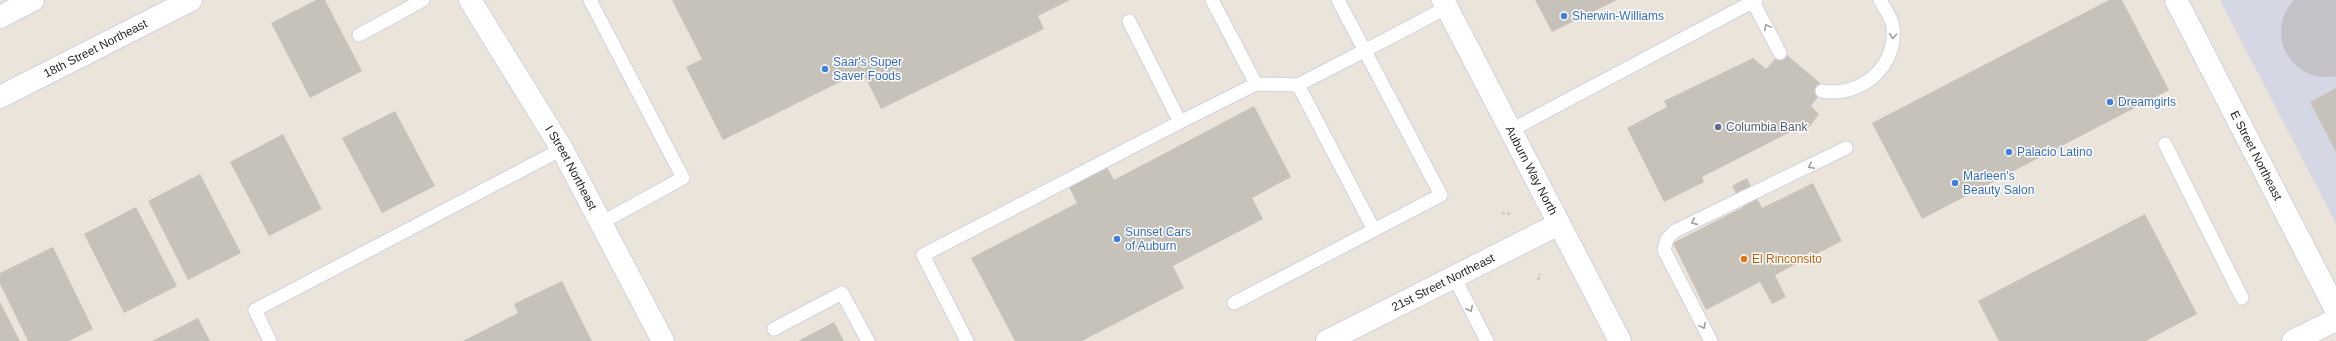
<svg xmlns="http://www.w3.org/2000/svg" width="2336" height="341" viewBox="0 0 2336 341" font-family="Arial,sans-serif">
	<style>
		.airport { fill: #d5d7e4 }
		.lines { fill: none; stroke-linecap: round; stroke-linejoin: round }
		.taxiway { stroke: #c4c2c7; stroke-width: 90 }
		.building { fill: #c7c2b9 }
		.service-casing { stroke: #cfd2e2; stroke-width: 15 }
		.minor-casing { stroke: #cfd2e2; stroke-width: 24 }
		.tertiary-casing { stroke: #cfd2e2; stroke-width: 24 }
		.secondary-casing { stroke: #cfd2e2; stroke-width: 24 }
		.path { stroke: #c7c7c7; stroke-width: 2.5; stroke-dasharray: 3 2; stroke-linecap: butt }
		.service { stroke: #fff; stroke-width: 13 }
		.minor { stroke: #fff; stroke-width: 22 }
		.tertiary { stroke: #fff; stroke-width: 22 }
		.secondary { stroke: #fff; stroke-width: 22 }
		.oneway { stroke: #9f9f9f }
		.shop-dot { fill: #3f7fe0; stroke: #fff; stroke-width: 1.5 }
		.service-dot { fill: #5c6f8a; stroke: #fff; stroke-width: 1.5 }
		.food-dot { fill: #e8710a; stroke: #fff; stroke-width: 1.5 }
		.labels { text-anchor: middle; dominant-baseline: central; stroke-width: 3; stroke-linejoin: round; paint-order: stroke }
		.shop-label { font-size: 12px; fill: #366cbe; stroke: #fff; text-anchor: start }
		.street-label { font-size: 12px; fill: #292929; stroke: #fff }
		.service-label { font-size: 12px; fill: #4e5e75; stroke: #fff; text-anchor: start }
		.food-label { font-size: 12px; fill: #c56008; stroke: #fff; text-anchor: start }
	</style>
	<rect width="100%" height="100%" fill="#ebe4da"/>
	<path class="airport" d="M2220 0H2336V224Z"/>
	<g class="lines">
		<path class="taxiway" d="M2326 32 2336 27"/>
	</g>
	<path class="building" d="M316 0H325L362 71 310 98 271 23Z
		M672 0H1070L1038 16 1044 29 881 109 862 71 723 140 686 67 702 59Z
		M1535 0H1617L1552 32Z
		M2109 0H2122L2169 90 1922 219 1872 123Z
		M1782 51 1825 87 1811 106 1819 114 1810 126 1794 134 1792 131 1702 177 1704 182 1664 202 1627 128 1667 107 1664 101 1753 58 1766 69Z
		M2336 88V152L2310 102Z
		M1254 106 1291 177 1252 198 1263 219 1173 266 1184 288 1082 341H1015L971 258 1077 203 1069 187 1107 167 1114 180Z
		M395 111 435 186 382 213 342 138Z
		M283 134 322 209 269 236 230 162Z
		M200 174 241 253 188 280 148 201Z
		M1747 178 1762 208 1813 183 1842 241 1775 275 1786 297 1772 304 1760 282 1706 310 1673 243 1743 207 1732 186Z
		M136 207 177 286 124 313 84 234Z
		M2145 214 2197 314 2146 341H1999L1978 301Z
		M53 247 93 329 69 341H28L0 284V273Z
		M562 281 592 341H463L518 313 514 304Z
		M0 302 20 341H0Z
		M198 318 210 341H152Z
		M834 322 844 341H798Z"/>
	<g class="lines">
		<defs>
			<path id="service" d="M590 0 683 178 601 223
				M1212 0 1256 84 1298 85
				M1338 0 1441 195 1374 230 1298 85C1348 59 1398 34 1447 7
				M1753 2 1780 53
				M1129 21 1180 122 1256 84
				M359 35 423 0
				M1822 91C1860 98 1897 67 1893 28 1893 19 1884 8 1880 0
				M1511 130 1756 0
				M2165 144 2242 298
				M1454 277 1487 341
				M1234 303 1374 230
				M774 329 842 293 868 341
				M270 341 255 310 562 149
				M967 341 923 255 1180 122
				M1711 341 1664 250 1667 239 1675 231 1846 148"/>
			<g id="minor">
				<path d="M0 17 33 0"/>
				<path id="s1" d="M0 97 191 0"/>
				<path id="s2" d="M1327 341 1559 224"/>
			</g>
			<g id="tertiary">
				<path id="s3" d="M470 0 562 149 663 341"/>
				<path id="s4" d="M2176 0 2336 310"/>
				<path d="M2293 341 2336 320"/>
			</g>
			<g id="secondary">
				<path id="s5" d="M1443 0 1620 341"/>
			</g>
		</defs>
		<use href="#service" class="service-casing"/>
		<use href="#minor" class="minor-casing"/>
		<use href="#tertiary" class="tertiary-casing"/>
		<use href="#secondary" class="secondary-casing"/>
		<path class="path" d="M1502 213 1510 214
			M1538 280 1540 274"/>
		<use href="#service" class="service"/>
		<use href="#minor" class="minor"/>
		<use href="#tertiary" class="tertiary"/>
		<use href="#secondary" class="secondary"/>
	</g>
	<defs><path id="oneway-chevron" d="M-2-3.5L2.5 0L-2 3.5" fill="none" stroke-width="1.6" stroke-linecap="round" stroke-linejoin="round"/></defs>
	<g class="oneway">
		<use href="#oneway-chevron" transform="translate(1767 27) rotate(-118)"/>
		<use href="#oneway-chevron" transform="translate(1893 36) rotate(94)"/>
		<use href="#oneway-chevron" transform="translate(1811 166) rotate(154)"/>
		<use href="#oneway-chevron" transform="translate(1694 222) rotate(156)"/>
		<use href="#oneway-chevron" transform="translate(1470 309) rotate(63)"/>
		<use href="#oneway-chevron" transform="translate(1703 326) rotate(62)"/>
	</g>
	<g class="shop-dot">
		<circle cx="1564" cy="16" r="4"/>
		<circle cx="825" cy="69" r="4"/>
		<circle cx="2110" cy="102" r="4"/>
		<circle cx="2009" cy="152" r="4"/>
		<circle cx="1955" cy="183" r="4"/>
		<circle cx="1117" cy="239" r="4"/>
	</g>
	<circle class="service-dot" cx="1718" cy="127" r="4"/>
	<circle class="food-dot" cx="1744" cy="259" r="4"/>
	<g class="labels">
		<g class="shop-label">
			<text x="1572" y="16">Sherwin-Williams</text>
			<text x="833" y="62">Saar's Super<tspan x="833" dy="14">Saver Foods</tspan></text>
			<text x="2118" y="102">Dreamgirls</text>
			<text x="2017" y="152">Palacio Latino</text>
			<text x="1963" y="176">Marleen's<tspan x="1963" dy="14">Beauty Salon</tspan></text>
			<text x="1125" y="232">Sunset Cars<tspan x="1125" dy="14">of Auburn</tspan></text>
		</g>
		<g class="street-label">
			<text stroke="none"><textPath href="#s1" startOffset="107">18th Street Northeast</textPath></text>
			<text stroke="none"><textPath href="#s4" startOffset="175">E Street Northeast</textPath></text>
			<text stroke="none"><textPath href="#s3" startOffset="196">I Street Northeast</textPath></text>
			<text stroke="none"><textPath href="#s5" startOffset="192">Auburn Way North</textPath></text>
			<text stroke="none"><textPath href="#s2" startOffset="130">21st Street Northeast</textPath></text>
		</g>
		<g class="service-label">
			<text x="1726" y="127">Columbia Bank</text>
		</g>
		<g class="food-label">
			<text x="1752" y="259">El Rinconsito</text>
		</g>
	</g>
</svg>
